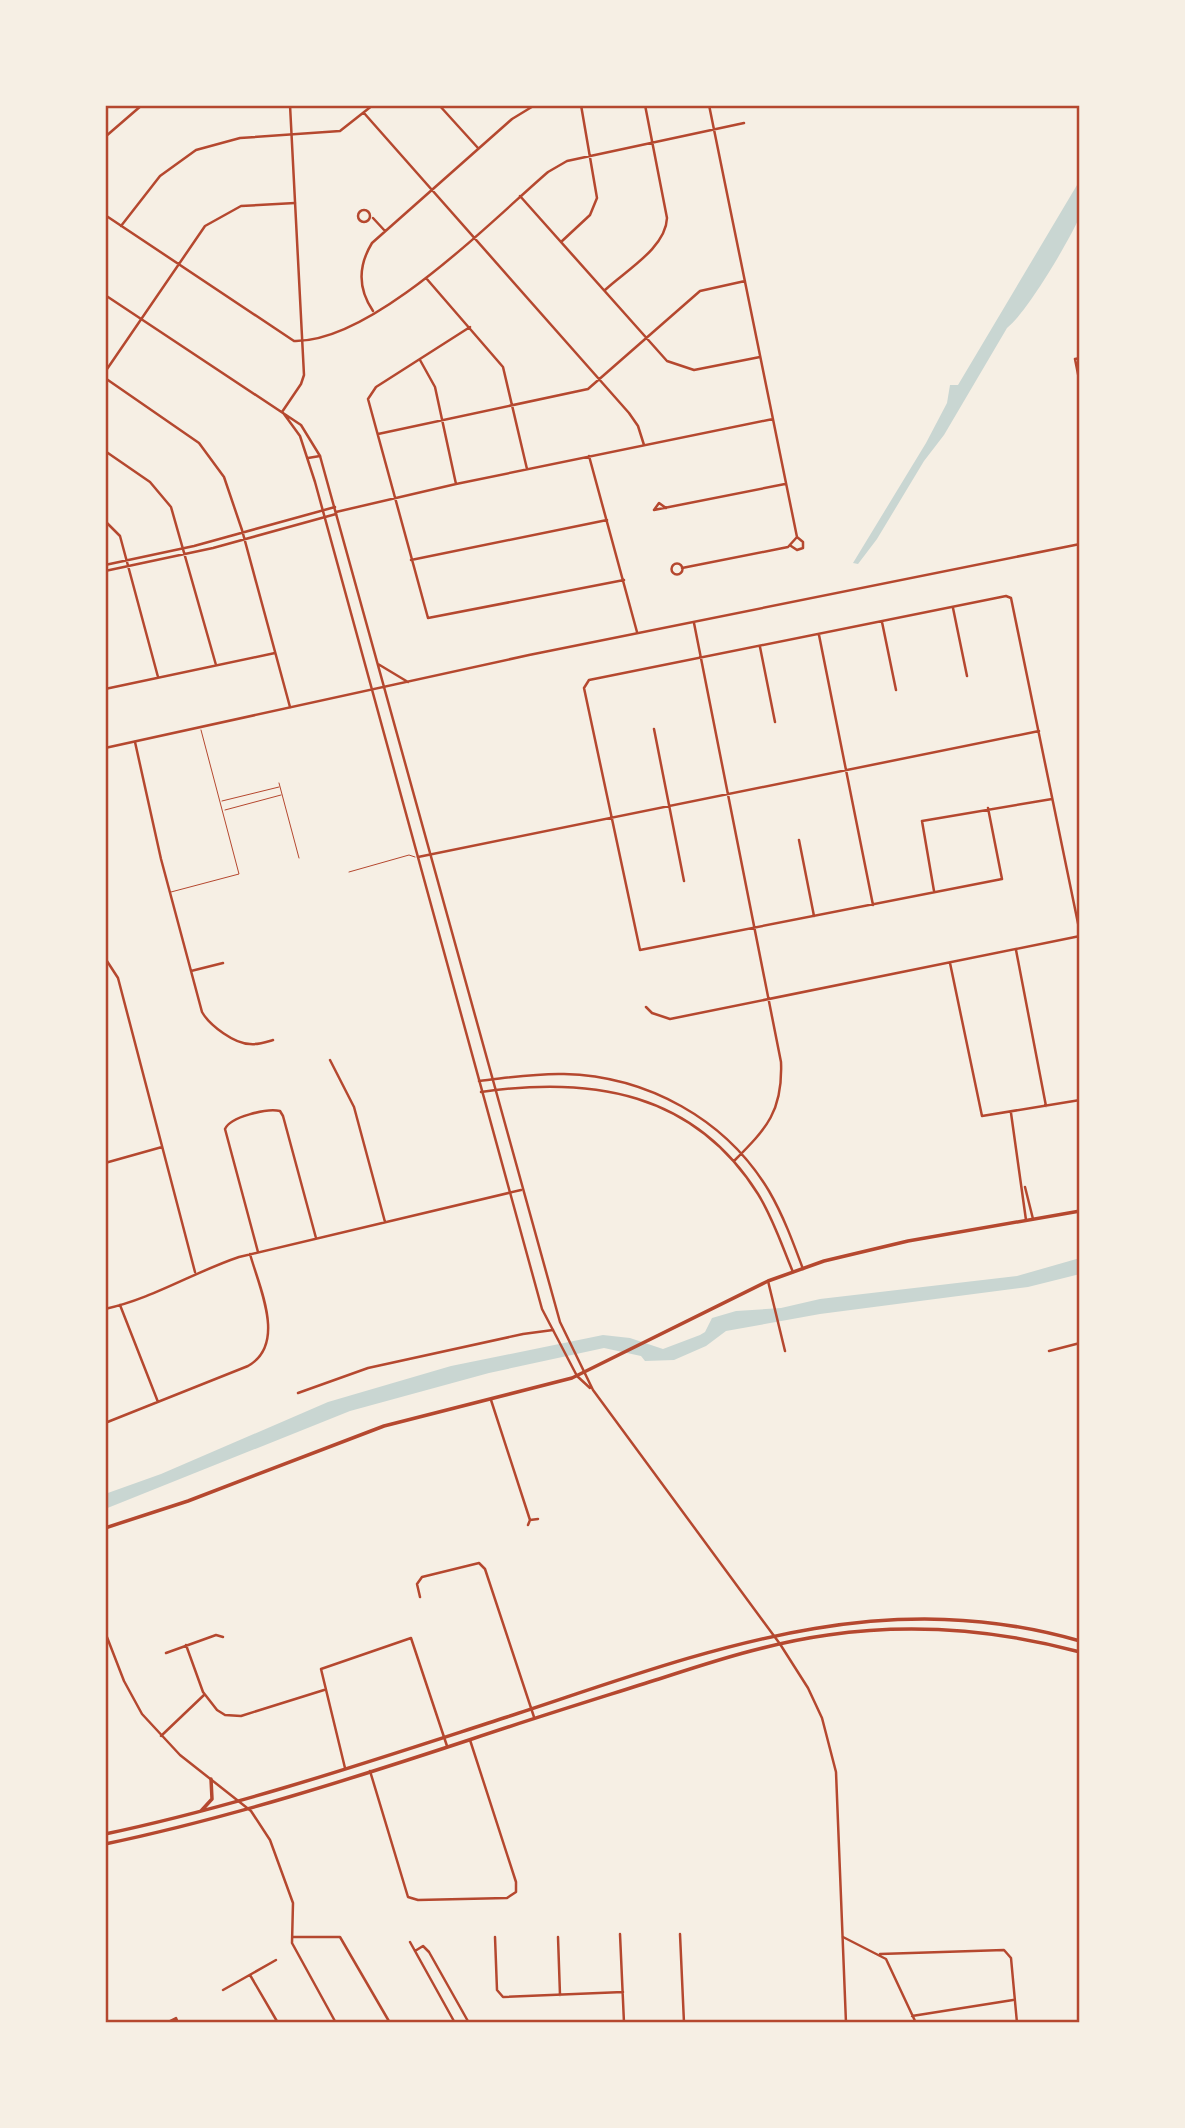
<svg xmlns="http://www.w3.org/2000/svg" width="1185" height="2128" viewBox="0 0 1185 2128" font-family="Barlow,sans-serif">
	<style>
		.water { fill: #c9d6d2 }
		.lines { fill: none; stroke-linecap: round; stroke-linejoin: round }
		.service { stroke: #b5482f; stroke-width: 1 }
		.minor { stroke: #b5482f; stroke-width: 2.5 }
		.tertiary { stroke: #b5482f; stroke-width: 2.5 }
		.secondary { stroke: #b5482f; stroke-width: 3.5 }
		.neatline { fill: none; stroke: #b5482f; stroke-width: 2.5 }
	</style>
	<rect width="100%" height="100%" fill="#f6efe4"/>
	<path class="water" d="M1080 180C1080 191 1083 208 1079 218 1069 241 1026 314 1007 328L944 435 924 461 877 539 858 564 853 563 926 443 947 403 950 385H958Z
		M1080 1258V1274L1028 1287 820 1314 726 1331 706 1346 674 1360 645 1361 641 1356 604 1348 489 1373 350 1411 105 1509V1494L161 1474 328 1402 451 1366 603 1335 630 1338 663 1349 700 1335 705 1332 712 1318 736 1311 781 1308 820 1299 1017 1276Z"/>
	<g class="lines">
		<path class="service" d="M279 783 299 858
			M222 801 279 787
			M225 810 281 795
			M349 872 409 855 415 857
			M171 892 239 874 201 730"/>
		<path class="minor" d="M439 105 478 148
			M709 105 797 537
			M364 113 629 413 638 426 644 445
			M105 137 142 105
			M520 196 667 361 694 370 760 357
			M358 216a6 6 0 1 1 12 0a6 6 0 1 1-12 0Z
			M105 215 294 341C372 343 490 222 548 172L567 161 744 123
			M373 218 385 231
			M121 226 160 176 196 150 240 138 340 131 373 105
			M561 242 590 215 597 198 581 105
			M426 278 503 367 527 469
			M605 290C625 271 666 248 667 218L645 105
			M373 311C358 289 358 266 372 243L512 119 535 105
			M470 327 376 387 368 399 428 618 624 580
			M1080 358 1075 359 1080 384
			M420 360 435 387 456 484
			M105 372 205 226 241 206 295 203
			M105 378 199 443 224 477 242 530 290 707
			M378 434 588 389 700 291 745 281
			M105 451 150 482 171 507 216 665
			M589 456 637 632
			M308 458 320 456
			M654 510 785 484
			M654 510 659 503 666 508
			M336 512 456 484 773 419
			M105 521 120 536 158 677
			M791 546 797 550 803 548V542L797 537
			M411 560 607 520
			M671.5 569a5.5 5.5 0 1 1 11 0a5.5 5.5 0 1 1-11 0Z
			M105 565 194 546 335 507
			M682 568 788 547 797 537
			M105 571 213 548 336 514
			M953 608 967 676
			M882 622 896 690
			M694 623 781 1062C783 1111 767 1128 734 1161
			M819 635 873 905
			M760 647 775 722
			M105 689 275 653
			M654 729 684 881
			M135 742 161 859 202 1012C210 1026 235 1044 250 1044 258 1045 266 1042 273 1040
			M988 808 1002 879 640 950 584 688 589 680 1006 596 1011 598 1080 933
			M799 840 814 916
			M418 857 1039 731
			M934 891 922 821 1052 799
			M1016 950 1046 1106
			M105 958 118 978 195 1272
			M950 963 982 1116 1080 1100
			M191 971 223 963
			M646 1007 652 1013 670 1019 1080 936
			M330 1060 354 1107 385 1222
			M479 1081C507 1078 536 1073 564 1074 647 1076 726 1119 769 1191 783 1215 793 1242 803 1269
			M481 1092C592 1076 694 1092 758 1194 773 1218 782 1246 793 1272
			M1011 1113 1026 1220
			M105 1163 162 1147
			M1025 1187 1033 1219
			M258 1252 225 1129C230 1117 267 1108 280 1111L283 1116 316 1238
			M768 1281 785 1351
			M120 1305 158 1402
			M105 1309C152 1299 194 1272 239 1257L521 1190
			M1049 1351 1080 1343
			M298 1393 368 1368 523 1334 553 1330
			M491 1400 530 1520
			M105 1423 248 1366C287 1344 259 1287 250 1254
			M528 1525 530 1520 538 1519
			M420 1597 417 1584 422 1577 479 1563 485 1569 534 1717
			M186 1645 203 1692 217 1710 225 1715 241 1716 324 1690
			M166 1653 216 1635 223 1637
			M161 1736 204 1695
			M345 1768 321 1669 411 1638 447 1746
			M370 1771 408 1897 418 1900 507 1898 516 1892V1882L470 1740
			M620 1934 624 2023
			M680 1934 684 2023
			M293 1937H340L390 2023
			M495 1937 497 1990 503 1997 623 1992
			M558 1937 560 1995
			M843 1937 886 1959 916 2023
			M410 1942 455 2023
			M415 1951 423 1946 429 1952 469 2023
			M880 1954 1004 1950 1011 1958 1017 2023
			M250 1975 278 2023
			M223 1990 276 1960
			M912 2016 1013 2000
			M166 2023 176 2018 178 2023"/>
		<path class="tertiary" d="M105 295 301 425 320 456 560 1322 593 1390 780 1644 808 1688 822 1718 836 1772 846 2023
			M282 412 301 384 304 375 290 105
			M284 414 300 436 315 482 542 1309 577 1376 590 1388
			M378 664 408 682
			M105 748 529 655 1080 544
			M105 1632 124 1681 142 1714 180 1755 251 1811 270 1840 293 1903 292 1943 336 2023"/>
		<path class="secondary" d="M105 1528 188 1501 384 1426 572 1378 768 1281 824 1261 908 1241 1080 1211
			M201 1811 212 1799 211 1779
			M105 1834C242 1805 374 1760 507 1717 699 1654 875 1582 1080 1641
			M105 1844C229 1818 351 1779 472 1739 534 1718 596 1699 659 1679 714 1661 770 1643 828 1635 912 1623 998 1630 1080 1652"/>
	</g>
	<rect width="1185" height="2128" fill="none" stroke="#f6efe4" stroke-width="214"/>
	<rect x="107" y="107" width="971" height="1914" class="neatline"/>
</svg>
